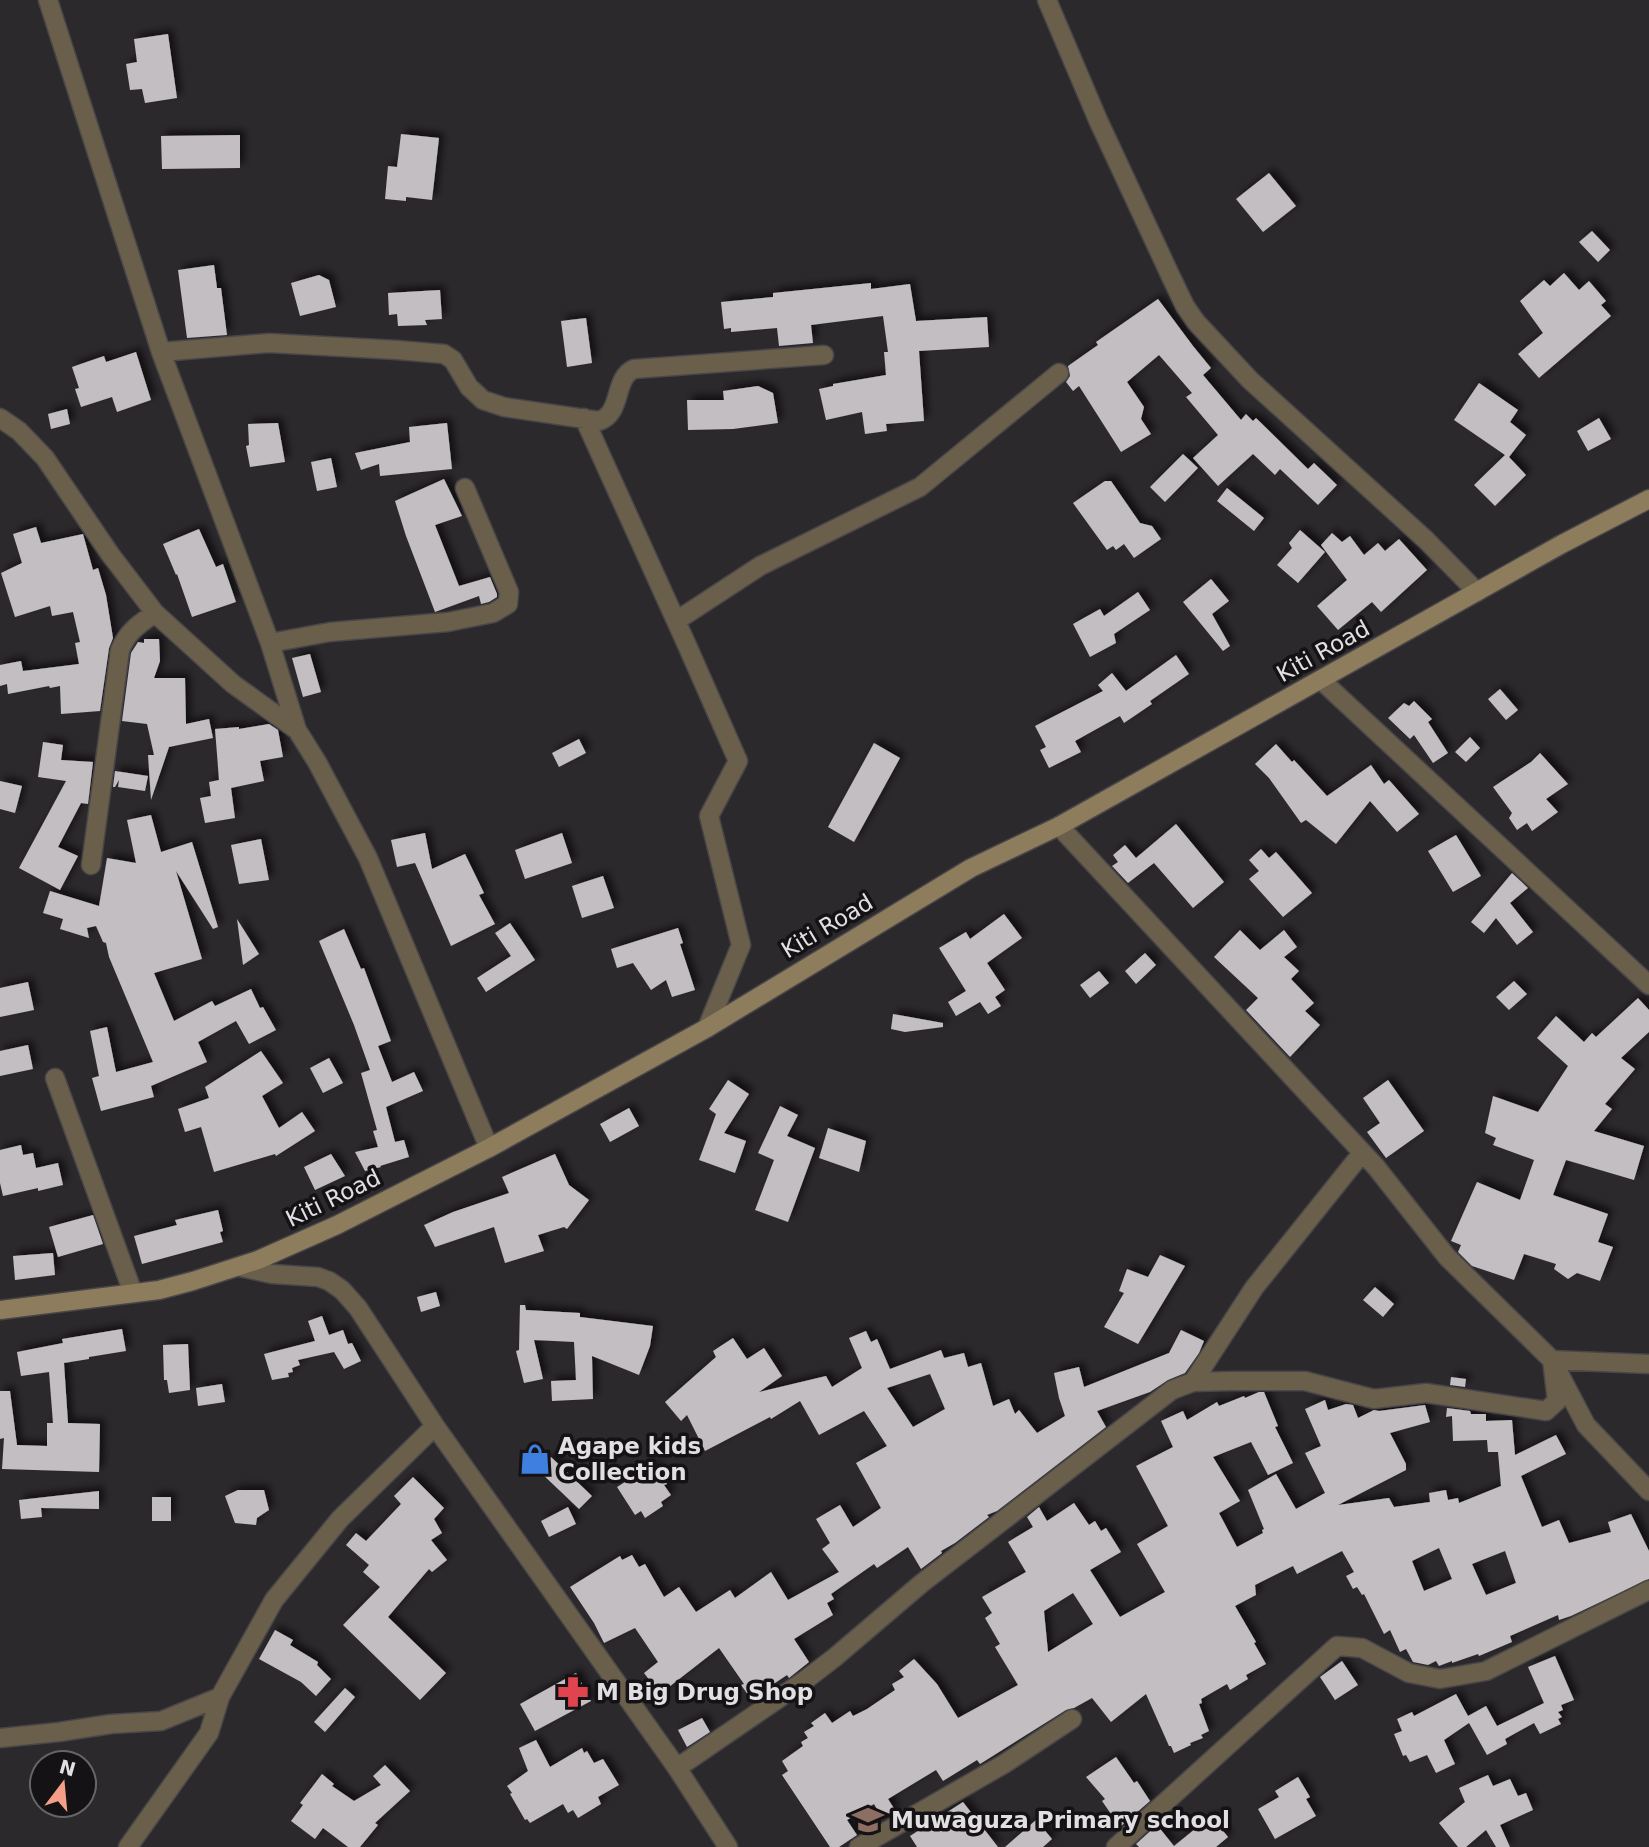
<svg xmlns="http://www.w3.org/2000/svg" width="1649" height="1847" viewBox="0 0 1649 1847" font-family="'DejaVu Sans',sans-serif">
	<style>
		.building { fill: #c3bec2; fill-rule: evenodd; filter: url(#shadow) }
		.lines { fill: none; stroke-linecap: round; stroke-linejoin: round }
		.street-casing { stroke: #494649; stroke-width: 21 }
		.secondary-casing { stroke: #494649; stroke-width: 21 }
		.street { stroke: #695f4b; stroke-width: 18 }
		.secondary { stroke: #8d7d5c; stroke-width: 18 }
		.labels { text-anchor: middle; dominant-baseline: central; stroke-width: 7; stroke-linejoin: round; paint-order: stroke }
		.street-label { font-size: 23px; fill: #e1dfe1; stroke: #141214 }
		.poi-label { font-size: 23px; font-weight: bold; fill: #e1dfe1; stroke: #141214; text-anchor: start }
	</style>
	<defs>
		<filter id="shadow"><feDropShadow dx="5" dy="-5" stdDeviation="3.5" flood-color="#0009"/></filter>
	</defs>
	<rect width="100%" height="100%" fill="#2c292c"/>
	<path class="building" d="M168 34 177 98 145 103 142 89 130 90 126 64 137 62 134 39Z
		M401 134 439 138 432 200 406 197V201L385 199 388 166 397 167Z
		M240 135V168L162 169 161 136Z
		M1269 173 1296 206 1263 232 1236 199Z
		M1592 231 1610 250 1598 262 1579 242Z
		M214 265 217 288H221L227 335 187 338 178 270Z
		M1564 273 1579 290 1589 281 1606 301 1601 305 1611 316 1539 378 1518 354 1543 333 1520 301 1544 280 1550 286Z
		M319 275 329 280 336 307 300 316 291 283Z
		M871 283V289L910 284 916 321 987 317 989 347 919 351 924 421 886 424 887 431 865 434 862 412 826 420 819 389 833 386V384L886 375 884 352H888L883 316 811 325 813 343 779 346 777 328 731 332V328L724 329 721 302 773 297V293Z
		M440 290 442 319 425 320 427 325 398 326 397 314 389 315 388 293Z
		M1158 299 1193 346 1211 368 1203 375 1241 420 1246 414 1253 421 1256 418 1308 469 1314 463 1337 485 1318 505 1280 469 1275 475 1253 454 1218 486 1193 458 1218 435 1186 397 1192 393 1159 355 1127 382 1144 407 1141 419 1151 434 1121 452 1079 386 1073 391 1066 382 1070 376 1068 366 1098 345 1096 342Z
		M586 318 592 363 567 367 561 321Z
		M136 352 151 400 117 412 112 397 81 407 75 389 79 388 72 367 104 356 106 362Z
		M1479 383 1518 410 1510 422 1526 435 1509 457 1526 475 1495 506 1474 485 1505 455 1454 420Z
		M758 386 773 393 778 423 733 429 688 430 687 400H724L723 391Z
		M67 409 70 424 51 429 48 414Z
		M1599 418 1611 439 1588 451 1577 431Z
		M278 423 285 462 250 467 246 446 249 445 248 424Z
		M447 423 452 469 380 476 379 464 361 470 355 453 410 442 409 427Z
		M1183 454 1198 468 1165 502 1150 487Z
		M331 458 337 487 317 491 311 462Z
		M444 479 462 516 435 525 459 586 490 577 497 594V597L489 602 481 604 479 596 435 612 406 536 395 501Z
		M1105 481H1111L1140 523 1152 526 1161 539 1134 558 1124 544 1116 550 1113 546 1107 550 1073 503Z
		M1227 488 1264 518 1254 531 1217 501Z
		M36 527 41 543 83 534 93 570 98 568 106 595 113 638 109 648 100 711 61 714 60 686 50 688 49 686 8 694 7 684 0 686V665L21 661 23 671 79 664 75 643 80 642 73 612 52 616 50 606 15 617 1 573 22 563 13 534Z
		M199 529 216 567 223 564 236 602 192 617 177 574 176 575 163 544Z
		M1300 530 1325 552 1298 583 1277 565 1292 548 1289 543Z
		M1332 533 1342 542 1350 536 1364 555 1378 543 1385 551 1399 539 1427 570 1381 612 1372 602 1338 630 1317 606 1347 580 1321 545Z
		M1211 579 1229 601 1212 614 1230 646 1223 651 1183 602Z
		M1138 592 1150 610 1114 634 1116 643 1090 657 1073 624 1100 609 1104 616Z
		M144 639H159L160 661 154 678H185L186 724 209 719 213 738 169 747 151 800 148 755H154L147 724 122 721 131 653 138 642 144 643Z
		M310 654 321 692 303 697 292 658Z
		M1176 655 1189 674 1150 701 1152 704 1124 723 1120 716 1075 741 1081 752 1049 768 1040 750 1046 747 1035 726 1103 691 1098 685 1112 673 1126 691Z
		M1500 689 1518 710 1506 720 1488 699Z
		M1414 701 1432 719 1428 722 1448 753 1433 763 1414 735 1410 739 1388 718 1404 703 1409 706Z
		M269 724 278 730 283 757 260 761 264 781 231 788 235 818 205 823 200 798 211 796 209 782 219 780 215 729 239 727V729Z
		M1470 737 1480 748 1466 762 1455 752Z
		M579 739 586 753 559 767 552 753Z
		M43 742 63 745 61 760 93 762 88 804 81 803 58 847 78 856 60 890 19 868 66 781 38 777Z
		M874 743 900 758 854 842 828 827Z
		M1276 744 1292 762 1294 760 1327 796 1371 765 1384 784 1389 780 1419 814 1397 832 1370 801 1336 844 1306 820 1301 823 1269 778 1255 764Z
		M1540 753 1568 784 1546 799 1558 812 1532 831 1527 823 1517 830 1509 818 1512 813 1493 787 1531 762Z
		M115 771 148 776 145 791 118 787 119 780 115 787H113Z
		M0 781 22 786 15 813 0 809Z
		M151 815 161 852 192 842 218 927 213 929 176 871 202 959 154 973 174 1021 212 1001 215 1006 251 989 260 1008 263 1007 276 1030 249 1044 236 1021 198 1042 207 1062 151 1086 154 1097 101 1111 92 1078 99 1076 90 1031 107 1027 116 1072 153 1062 109 957 106 943 103 942 96 926 87 928 89 938 60 929 63 919 43 913 50 891 99 906 107 858 136 863 127 820Z
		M1176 824 1224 882 1193 908 1154 863 1128 883 1112 866 1118 862 1113 855 1125 845 1136 858Z
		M425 833 432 869 465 854 484 893 479 895 495 924 451 946 415 863 397 867 391 840Z
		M562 833 572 863 525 879 515 850Z
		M1456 835 1481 876 1453 892 1428 851Z
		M261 839 269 880 239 884 231 845Z
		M1261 849 1269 858 1276 852 1312 893 1283 917 1249 879 1259 871 1249 860Z
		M1512 873 1528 888 1510 903 1533 932 1517 945 1496 918 1484 933 1471 922Z
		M603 876 614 908 582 918 572 886Z
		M1004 914 1022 938 987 963 1005 990 995 997 1001 1006 988 1014 980 1002 956 1016 948 1002 966 991 939 948 966 932 970 939Z
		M237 919 259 954 243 965Z
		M510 923 535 960 486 992 477 978 511 956 495 933Z
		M678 928 683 943 680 944 695 990 672 997 666 980 651 990 633 963 617 968 611 949Z
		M344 929 361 969 364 968 391 1041 378 1046 392 1082 414 1072 423 1091 386 1107 395 1142 404 1140 409 1157 380 1166 381 1167 365 1171 355 1152 378 1147 373 1131 377 1130 361 1073 370 1070 354 1025 319 941Z
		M1240 930 1260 950 1284 930 1297 947 1284 957 1299 971 1291 979 1314 1003 1305 1011 1320 1025 1290 1057 1246 1010 1258 998 1214 957Z
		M1145 953 1156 965 1136 984 1125 971Z
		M1099 971 1109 983 1090 998 1080 985Z
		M1514 981 1527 994 1509 1010 1496 997Z
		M28 982 34 1010 0 1017V988Z
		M1638 998 1649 1010V1032L1621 1058 1635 1069 1605 1104 1612 1109 1594 1131 1644 1146 1634 1180 1566 1160 1553 1195 1608 1214 1598 1242 1613 1247 1600 1281 1577 1273 1568 1279 1554 1269 1556 1264 1524 1254 1514 1280 1472 1266 1458 1252 1461 1245 1451 1241 1477 1182 1520 1200 1534 1160 1493 1145 1496 1138 1485 1133 1493 1096 1538 1112 1568 1066 1537 1038 1556 1016 1584 1042 1592 1033 1596 1037Z
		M893 1014 943 1023V1027L905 1032 891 1029Z
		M28 1045 33 1069 0 1076V1051Z
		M261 1051 283 1083 262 1096 279 1128 302 1112 315 1131 276 1156 275 1154 214 1172 201 1127 185 1132 178 1109 209 1098 205 1087Z
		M329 1058 343 1083 323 1093 310 1068Z
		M728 1080 749 1094 724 1133 746 1141 735 1173 699 1160 716 1114 709 1109Z
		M1388 1080 1424 1131 1386 1158 1367 1132 1380 1123 1363 1098Z
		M780 1106 798 1115 787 1136 815 1148 788 1222 755 1210 774 1160 758 1153Z
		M629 1108 639 1126 610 1142 600 1124Z
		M828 1128 866 1141 859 1172 819 1158Z
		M21 1145 23 1155 33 1153 36 1168 58 1163 63 1185 38 1191V1188L3 1196 0 1183V1150Z
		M331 1154 345 1176 315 1190 304 1167Z
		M555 1154 569 1185 589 1200 567 1229 564 1227 538 1235 544 1251 505 1263 494 1227 435 1247 424 1225 453 1212 509 1193 502 1177Z
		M218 1210 223 1231 220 1232 223 1242 142 1264 134 1236 177 1225 175 1220Z
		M93 1215 103 1244 58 1257 49 1227Z
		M53 1253 55 1275 15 1280 13 1256Z
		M1160 1255 1185 1266 1138 1344 1104 1327 1124 1293 1119 1291 1127 1269 1148 1277Z
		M1375 1287 1394 1304 1383 1317 1363 1300Z
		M436 1292 440 1306 421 1312 417 1297Z
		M520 1305H525L526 1310 580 1313V1317L653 1326 650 1346 639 1375 592 1356 593 1399 552 1401 551 1381 576 1380 574 1342 534 1340 543 1379 524 1383 516 1351 519 1350Z
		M322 1316 329 1335 343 1330 348 1344 352 1343 361 1361 344 1369 334 1352 298 1360 300 1365 292 1368 293 1372 288 1373 289 1377 272 1380 264 1354 315 1341 308 1321Z
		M122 1329 126 1351 89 1357V1359L64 1363 68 1423 100 1424 99 1472 2 1469 4 1438 0 1439V1391H10L17 1445 47 1446V1423H53L49 1372 21 1376 17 1352 63 1343 62 1339Z
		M1181 1330 1204 1341 1199 1353 1185 1373 1168 1380 1150 1392 1097 1411 1106 1427 997 1511 987 1515 989 1517 955 1543 941 1551 942 1553 921 1569 908 1547 877 1568 874 1564 831 1594 834 1599 827 1603 833 1615 794 1639 809 1662 789 1678 787 1675 751 1699 741 1685 744 1684 719 1648 660 1694 644 1673 658 1662 635 1628 604 1643 594 1623 570 1587 620 1556 622 1560 632 1555 639 1567 645 1564 664 1597 679 1587 696 1612 730 1590 735 1598 771 1572 788 1600 839 1572 822 1549 830 1543 816 1519 840 1505 853 1527 881 1508 856 1463 887 1446 864 1411 819 1435 800 1401 771 1419 770 1417 705 1451 687 1415 681 1421 665 1402 716 1357 713 1351 733 1338 747 1359 764 1348 782 1376 759 1392 826 1376 832 1387 862 1368 849 1338 866 1331 871 1342 877 1339 890 1369 941 1350 944 1358 964 1353 968 1367 981 1363 993 1406 1009 1399 1015 1414 1019 1410 1037 1433 1065 1416 1059 1398 1054 1373 1079 1367 1084 1387 1169 1353ZM930 1374 945 1409 913 1427 887 1388Z
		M188 1344 190 1390 169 1393 167 1380H164L163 1345Z
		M1451 1377 1466 1379 1465 1387 1450 1385Z
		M222 1384 225 1402 198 1406 196 1388Z
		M1259 1392H1264L1278 1426 1275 1427 1293 1463 1268 1475 1251 1442 1213 1457 1240 1501 1219 1513 1237 1547 1263 1533 1262 1530 1264 1529 1248 1490 1276 1474 1296 1509 1325 1493 1305 1453 1321 1446 1305 1409 1325 1400 1328 1410 1346 1404 1353 1405 1358 1418 1374 1410 1379 1411 1425 1405 1430 1422 1390 1433 1406 1464V1470L1338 1505 1389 1498 1394 1507 1430 1502 1429 1493 1446 1490 1448 1500 1458 1498 1459 1503 1501 1486 1498 1452H1488L1487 1440 1453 1441 1452 1416 1446 1417 1447 1408 1470 1411 1471 1414H1486V1421L1512 1420 1515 1455 1556 1435 1566 1454 1521 1476 1542 1527 1559 1520 1569 1543 1611 1532 1608 1522 1631 1514 1649 1551V1579L1571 1616 1559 1620 1558 1615 1510 1636 1512 1642 1479 1656 1478 1654 1452 1663V1661L1439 1666 1436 1661 1428 1665 1413 1662 1406 1649 1400 1652 1390 1630 1384 1634 1364 1594 1362 1595 1357 1587 1353 1589 1346 1576 1354 1572 1342 1551 1297 1574 1293 1566 1255 1585 1256 1595 1235 1606 1256 1642 1254 1643 1266 1664 1246 1675 1248 1679 1230 1690 1227 1684 1201 1699 1202 1703 1199 1704 1209 1731 1201 1735 1203 1738 1190 1743 1191 1745 1174 1753 1171 1746H1169L1146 1694 1111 1722 1092 1698 1074 1708 1066 1710 980 1764 977 1760 943 1781 936 1770 888 1799 895 1810 882 1818 874 1804 847 1820 857 1835 839 1847H830L782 1775 788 1771 782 1761 803 1746 801 1742 808 1738 804 1732 814 1726 811 1723 825 1713 832 1723 850 1711 853 1716 867 1709 895 1690 892 1684 904 1677 899 1671 914 1659 937 1684 958 1718 1018 1685 995 1647 1000 1644 985 1618 992 1613 982 1597 1026 1572 1008 1542 1033 1527 1027 1517 1039 1507 1047 1521 1074 1503 1089 1525 1095 1521 1101 1531 1106 1528 1121 1552 1090 1570 1120 1617 1165 1592 1137 1544 1168 1526 1136 1466 1173 1447 1161 1421 1183 1411 1187 1420 1217 1402 1219 1406 1244 1396 1245 1398ZM1439 1548 1452 1579 1424 1591 1412 1561ZM1505 1551 1516 1583 1486 1595 1472 1564ZM1073 1593 1093 1624 1048 1652 1044 1611Z
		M551 1457 592 1496 579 1509 539 1471Z
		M654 1464 667 1484 664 1485 671 1495 661 1502 663 1506 645 1518 641 1511 635 1515 617 1487Z
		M413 1477 444 1508 434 1519 442 1533 431 1540 447 1560 432 1572 429 1569 388 1617 446 1673 420 1700 343 1625 380 1587 363 1572 369 1565 346 1545 356 1533 366 1541 401 1504 394 1496Z
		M238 1490H264L269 1510 257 1518 256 1525 235 1523 225 1496Z
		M99 1491V1509L41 1508 42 1517 21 1519 19 1500Z
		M152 1497H171V1521H152Z
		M568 1507 576 1524 549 1537 541 1521Z
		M275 1630 293 1640 290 1645 318 1662 317 1665 331 1679 316 1696 301 1682 259 1659Z
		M1555 1656 1574 1700 1561 1705 1563 1710 1558 1712 1562 1717 1558 1719 1561 1724 1540 1734 1534 1723 1505 1739 1507 1744 1487 1755 1469 1723 1444 1740 1455 1764 1436 1773 1427 1755 1410 1762 1406 1755 1403 1756 1394 1734 1402 1731 1397 1719 1412 1712 1414 1716 1456 1694 1468 1716 1486 1706 1497 1726 1544 1703 1528 1667Z
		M1342 1661 1358 1685 1335 1700 1320 1677Z
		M576 1673 591 1701 535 1731 520 1704Z
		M345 1688 355 1697 325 1732 314 1722Z
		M702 1718 710 1732 687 1747 678 1730Z
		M536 1740 550 1767 582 1748 584 1753 587 1751 594 1763 603 1759 619 1785 598 1797 601 1804 578 1818 573 1810 568 1813 563 1804 530 1823 527 1819 525 1820 510 1794 512 1793 507 1786 528 1771 519 1748Z
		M1116 1757 1134 1783 1137 1781 1150 1801 1120 1827 1102 1801 1105 1799 1086 1777Z
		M385 1765 410 1791 375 1823 378 1825 360 1847H348L323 1828 315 1839 291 1821 303 1805 300 1803 322 1774 334 1784 332 1786 354 1801 381 1785 373 1776Z
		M1488 1775 1493 1786 1510 1779 1518 1796 1526 1793 1533 1810 1500 1825 1510 1847H1496L1486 1830 1466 1847H1458L1439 1823 1465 1802 1459 1788Z
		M1298 1777 1310 1797 1306 1799 1316 1816 1275 1839 1258 1809 1279 1797 1275 1791Z
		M963 1802 998 1847H917L910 1836Z
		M1211 1816 1228 1837 1216 1847H1139L1136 1844 1157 1825 1174 1846Z
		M1036 1820 1052 1839 1043 1847H1005Z"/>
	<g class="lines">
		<defs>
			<path id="street" d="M48 0 161 352 270 643 297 730
				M1047 0 1098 120 1172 279 1185 306 1196 322 1250 380 1426 540 1477 592
				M161 352 269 343 397 350 444 354 453 360 469 387 483 400 504 407 599 421C623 413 613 378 634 369L824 355
				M0 418 19 431 45 458 110 554 155 613 233 684 297 730 317 762 368 858 489 1148
				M584 418 686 643 738 761 709 816 741 945 707 1028
				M676 621 760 566 920 487 1059 373
				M270 643 330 632 448 622 493 613 508 604 509 592 465 488
				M1321 680 1649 985
				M1059 826 1376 1167 1447 1257 1552 1360 1586 1425 1649 1491
				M91 865 120 650C128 631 138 625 155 613
				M55 1078 133 1293
				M240 1267 272 1274 318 1277 329 1281 342 1290 358 1308 435 1426 677 1768 728 1847
				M1193 1382 1254 1288 1362 1153
				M0 1738 59 1732 111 1724 161 1721 220 1697
				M677 1768 804 1681 834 1658 922 1583 1172 1390 1193 1382 1230 1381H1305L1374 1399 1426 1393 1546 1411 1557 1401 1552 1360 1649 1364
				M128 1847 209 1733 220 1697 274 1600 340 1519 435 1426
				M859 1847 1004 1764 1072 1719
				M1116 1847 1337 1646 1362 1648 1409 1673 1440 1679 1486 1671 1649 1590"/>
			<path id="secondary" d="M0 1310 159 1290 193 1281 258 1260 337 1225 489 1148 707 1028 971 868 1059 826 1562 544 1649 499"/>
		</defs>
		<use href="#street" class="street-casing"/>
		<use href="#secondary" class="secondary-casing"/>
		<use href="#street" class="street"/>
		<use href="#secondary" class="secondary"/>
	</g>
	<defs>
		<symbol id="shop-bare" viewBox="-9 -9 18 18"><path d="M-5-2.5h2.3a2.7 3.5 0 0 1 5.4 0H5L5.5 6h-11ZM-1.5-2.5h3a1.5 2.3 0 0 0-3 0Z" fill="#3f7fe0" stroke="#141214" stroke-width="2.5" paint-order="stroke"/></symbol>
		<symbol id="pharmacy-bare" viewBox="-9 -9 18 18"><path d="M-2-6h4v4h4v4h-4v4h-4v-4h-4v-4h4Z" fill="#e0444e" stroke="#141214" stroke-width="2.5" paint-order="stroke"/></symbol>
		<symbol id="school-bare" viewBox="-9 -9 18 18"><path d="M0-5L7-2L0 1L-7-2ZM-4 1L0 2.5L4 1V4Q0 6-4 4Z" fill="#8d6e63" stroke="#141214" stroke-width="2.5" paint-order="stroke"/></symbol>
	</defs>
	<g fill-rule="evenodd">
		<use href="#shop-bare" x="513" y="1437" width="44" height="44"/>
		<use href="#pharmacy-bare" x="551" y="1670" width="44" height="44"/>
		<use href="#school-bare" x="846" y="1798" width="44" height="44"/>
	</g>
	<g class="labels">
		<g class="street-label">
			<text transform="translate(1323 651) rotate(-29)">Kiti Road</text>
			<text transform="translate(827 926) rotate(-31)">Kiti Road</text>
			<text transform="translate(333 1198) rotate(-26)">Kiti Road</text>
		</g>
		<g class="poi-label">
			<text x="558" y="1446">Agape kids<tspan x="558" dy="26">Collection</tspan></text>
			<text x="596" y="1692">M Big Drug Shop</text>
			<text x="891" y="1820">Muwaguza Primary school</text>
		</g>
	</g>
	<g transform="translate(63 1784) rotate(16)"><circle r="33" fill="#141214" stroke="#666466" stroke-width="2"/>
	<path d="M0-5L12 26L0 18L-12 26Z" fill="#f49e87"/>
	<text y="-10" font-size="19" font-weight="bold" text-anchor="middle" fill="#e1dfe1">N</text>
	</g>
</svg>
